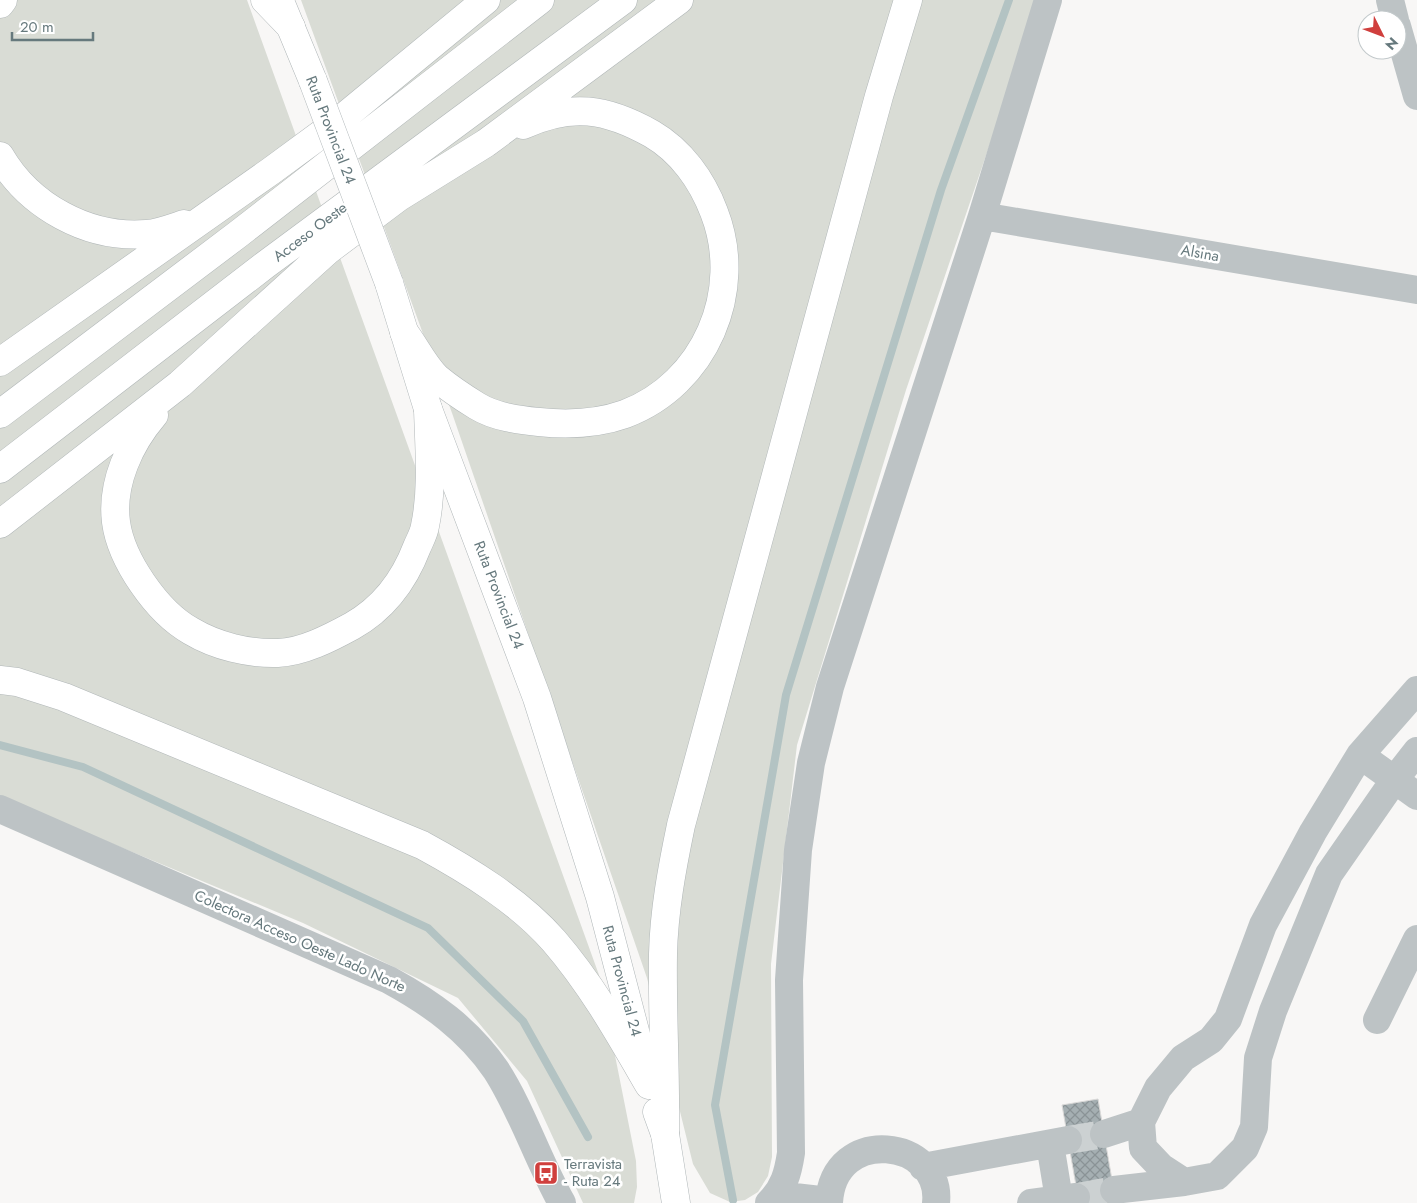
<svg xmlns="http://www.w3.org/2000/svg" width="1417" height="1203" viewBox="0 0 1417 1203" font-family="Jost,sans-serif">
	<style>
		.grass { fill: #d9dcd5 }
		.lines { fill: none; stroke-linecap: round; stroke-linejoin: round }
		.stream { stroke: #b3c3c3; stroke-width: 8 }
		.building { fill: url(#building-cross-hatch); stroke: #dad9d8 }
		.minor-tunnel { stroke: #ccd1d2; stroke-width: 28; stroke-dasharray: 28 14; stroke-linecap: butt }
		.major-casing { stroke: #afb6b8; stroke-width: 29 }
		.highway-casing { stroke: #b1b7b8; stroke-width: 29 }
		.minor { stroke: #bdc3c5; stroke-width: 28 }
		.major { stroke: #fff; stroke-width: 28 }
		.highway { stroke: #fff; stroke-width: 28 }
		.major-bridge-casing { stroke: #afb6b8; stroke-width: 29; stroke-linecap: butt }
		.major-bridge { stroke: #fff; stroke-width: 28 }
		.labels { text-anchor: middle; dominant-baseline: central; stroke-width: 5; stroke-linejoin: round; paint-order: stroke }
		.street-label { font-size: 15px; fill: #66797d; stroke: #fff }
		.poi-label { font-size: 15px; fill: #66797d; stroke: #fff; text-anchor: start }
	</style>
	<defs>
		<pattern id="building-cross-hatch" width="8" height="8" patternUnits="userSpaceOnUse" patternTransform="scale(1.25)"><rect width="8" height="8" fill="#a5afb2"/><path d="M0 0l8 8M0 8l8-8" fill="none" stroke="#8a9396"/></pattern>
	</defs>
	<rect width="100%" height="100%" fill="#f8f7f6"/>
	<path class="grass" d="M0 0H247L599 975 636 1161 637 1187 634 1203H583L527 1081 458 998 303 923 0 797Z
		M301 0H1039L906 390 797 745 771 964 772 1157 768 1176 758 1192 745 1200 730 1202 710 1193 693 1164 647 978 452 413Z"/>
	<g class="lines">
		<path class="stream" d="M0 745 83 767 428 928 523 1021 588 1137
			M733 1200 715 1105 786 695 941 190 1009 0"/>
	</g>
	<path class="building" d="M1098 1099 1116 1203H1079L1062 1105Z"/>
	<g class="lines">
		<path class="minor-tunnel" d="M1068 1140 1104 1134
			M1078 1197 1114 1190"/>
		<defs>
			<path id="major" d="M282 6 313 81
				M389 283 428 409 537 698 600 897 646 1073
				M657 1112 665 1134 676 1203"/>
			<path id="highway" d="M265 0 291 27
				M0 4 3 0
				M0 156C29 206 88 239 147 234 159 233 172 228 184 224
				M404 332C415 346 424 366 437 378 449 388 464 398 477 406 495 417 519 420 539 422 568 425 597 424 625 414 705 384 745 291 714 212 702 180 681 151 652 134 606 108 571 103 523 125
				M0 362 271 171 339 121 486 0
				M0 414 237 235 540 0
				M154 415C130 443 111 483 116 522 121 560 157 612 191 631 216 646 249 654 278 653 303 652 330 638 352 626 384 608 404 581 417 547 420 540 424 533 425 526 433 488 429 447 428 409
				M0 469 265 265 623 0
				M0 524 180 384 327 251 399 197 486 143 679 0
				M0 680 17 682 64 697 422 845C468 870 519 901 554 941 592 985 620 1035 649 1085
				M665 1134C666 1074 662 1014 663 954 664 911 672 868 681 825L879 96 908 0"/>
		</defs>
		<use href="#major" class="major-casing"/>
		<use href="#highway" class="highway-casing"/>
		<path class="minor" d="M1390 0 1395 20
			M1397 26 1417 96
			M982 216 1417 290
			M1360 755 1417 796
			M0 809 389 980C431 1003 468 1029 496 1070 522 1110 538 1161 562 1203
			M1377 1020 1417 939
			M1104 1134 1141 1122
			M1050 1144 1059 1199
			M923 1167 1068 1140
			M1184 1182 1161 1167 1143 1148 1141 1122 1158 1088 1183 1058 1211 1040 1228 1019 1263 925 1313 832 1360 755 1417 690
			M1114 1190 1184 1182 1217 1176 1245 1148 1254 1127 1258 1058 1273 1011 1329 874 1395 779 1417 751
			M777 1195 829 1201
			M769 1203C784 1188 788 1173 791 1153L789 980 798 850 811 763 830 687 982 216 1048 0
			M829 1203C833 1124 943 1139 936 1203
			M1031 1203 1076 1197"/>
		<use href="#major" class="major"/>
		<use href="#highway" class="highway"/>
		<defs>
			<path id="major-bridge" d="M313 81 389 283"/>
		</defs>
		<use href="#major-bridge" class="major-bridge-casing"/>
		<use href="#major-bridge" class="major-bridge"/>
	</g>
	<defs>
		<symbol id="bus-square" viewBox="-11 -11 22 22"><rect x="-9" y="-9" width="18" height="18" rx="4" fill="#d03f3d" stroke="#fff"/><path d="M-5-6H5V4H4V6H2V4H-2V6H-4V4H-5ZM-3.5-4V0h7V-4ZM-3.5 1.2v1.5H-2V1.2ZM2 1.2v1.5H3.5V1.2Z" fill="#fff"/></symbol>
	</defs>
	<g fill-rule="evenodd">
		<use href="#bus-square" x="532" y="1159" width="28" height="28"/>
	</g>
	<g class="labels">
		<g class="street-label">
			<text transform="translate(331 130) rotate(69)">Ruta Provincial 24</text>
			<text transform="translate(310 232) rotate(-37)">Acceso Oeste</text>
			<text transform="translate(1200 253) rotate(10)">Alsina</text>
			<text transform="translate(499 595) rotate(69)">Ruta Provincial 24</text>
			<text transform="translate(300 941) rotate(24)">Colectora Acceso Oeste Lado Norte</text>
			<text transform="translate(622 981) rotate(75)">Ruta Provincial 24</text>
		</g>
		<g class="poi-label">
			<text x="564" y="1164">Terravista<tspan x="564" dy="17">- Ruta 24</tspan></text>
		</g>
	</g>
	<g transform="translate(1382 35) rotate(132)"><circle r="24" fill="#ffffff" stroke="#c2c9cb"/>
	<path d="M0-4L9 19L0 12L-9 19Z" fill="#d03f3d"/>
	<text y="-8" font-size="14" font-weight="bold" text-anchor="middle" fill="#66797d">N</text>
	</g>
	<path d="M12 32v8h81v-8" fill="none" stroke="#66797d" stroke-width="2.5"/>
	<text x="20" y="32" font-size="15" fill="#66797d" stroke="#ffffff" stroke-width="4" paint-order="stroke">20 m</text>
</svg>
